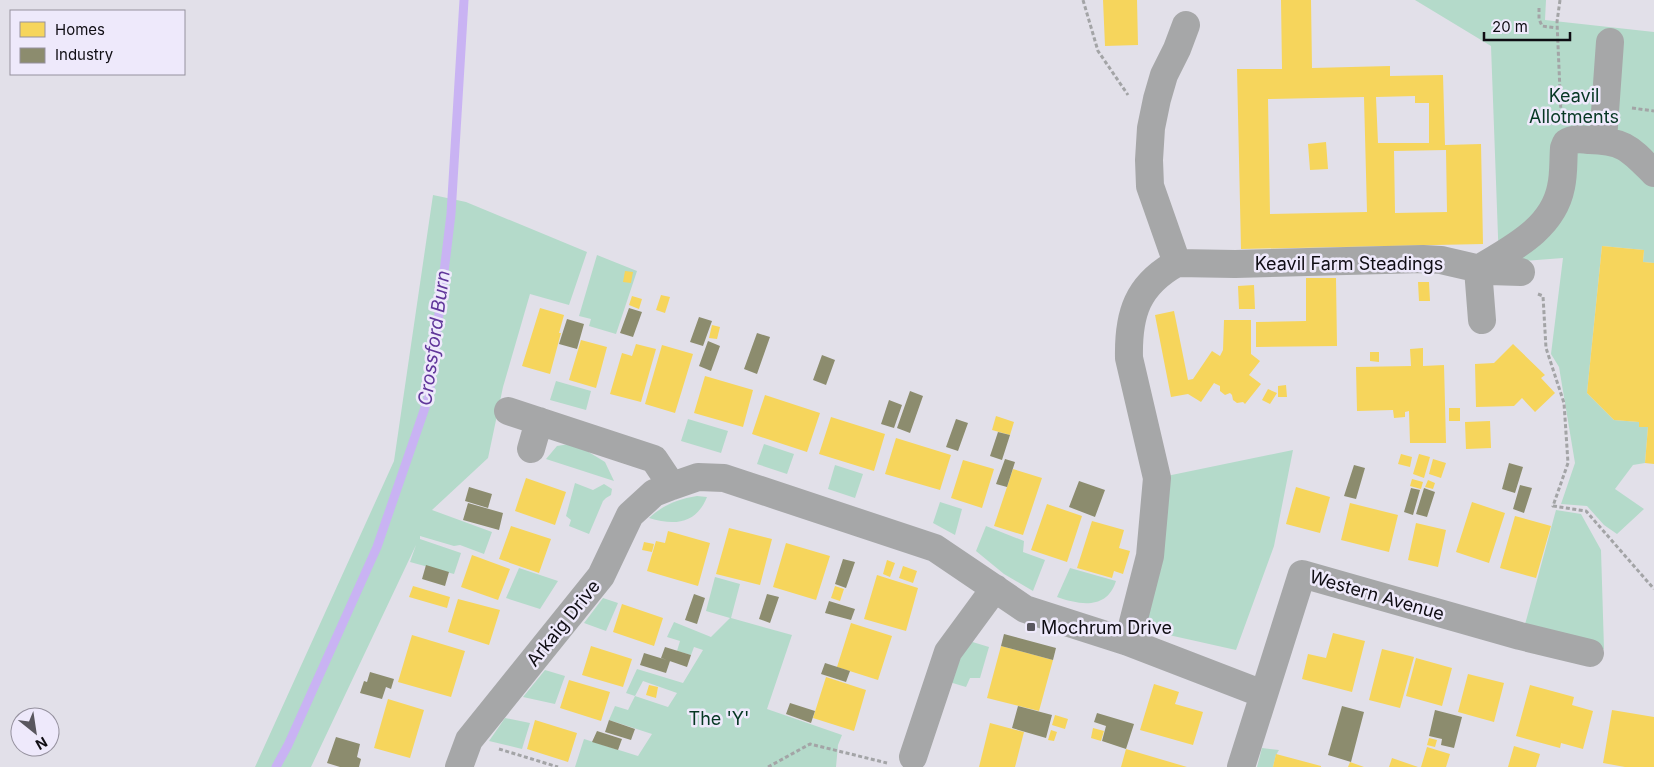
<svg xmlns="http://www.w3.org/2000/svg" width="1654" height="767" viewBox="0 0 1654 767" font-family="Inter,sans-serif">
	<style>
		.green { fill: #b4daca; fill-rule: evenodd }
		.homes { fill: #f6d55c; fill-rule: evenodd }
		.industry { fill: #8c8c6e }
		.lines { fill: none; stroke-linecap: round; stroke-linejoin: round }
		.stream { stroke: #c9b3f3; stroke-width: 9 }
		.path { stroke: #a3a4a6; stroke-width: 3; stroke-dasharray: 4 2.5; stroke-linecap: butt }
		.minor { stroke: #a6a7a8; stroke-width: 28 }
		.poi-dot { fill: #59575e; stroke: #eee9fb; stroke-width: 2 }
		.labels { text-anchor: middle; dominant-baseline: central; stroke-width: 5; stroke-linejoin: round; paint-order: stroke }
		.park-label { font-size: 18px; fill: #063723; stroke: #eee9fb }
		.street-label { font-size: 18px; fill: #0f0d13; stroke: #eee9fb }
		.poi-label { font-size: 18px; fill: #0f0d13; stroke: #eee9fb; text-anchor: start }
		.water-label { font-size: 19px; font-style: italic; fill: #60369a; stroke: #eee9fb }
	</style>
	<rect width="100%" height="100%" fill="#e2e0e9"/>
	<path class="green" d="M1415 0H1546L1545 20 1654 32V263L1643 262 1644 250 1602 246 1587 393 1614 420 1639 422V427H1648L1645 463 1633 465 1615 489 1644 509 1617 534 1604 525 1587 506 1561 504 1575 463 1559 367 1551 354 1563 258 1499 263 1491 46Z
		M433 195 466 202 587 252 569 305 530 294 503 387 488 458 432 510 492 532 484 554 460 545 454 546 420 536V539L461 553 454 574 410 562 416 545 311 767H255L394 461Z
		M597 255 637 271 616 334 589 326 591 319 579 316Z
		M556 381 591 391 586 410 550 400Z
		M688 419 728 431 721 453 681 441Z
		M569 444 587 451 605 462 614 481 546 459 557 446Z
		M764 444 794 454 787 474 757 464Z
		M1293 450 1274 546 1236 650 1133 627 1157 478Z
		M835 465 863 474 855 498 828 489Z
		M575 483 593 490 604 484 612 489 611 495 606 498 603 501 589 534 569 526 571 520 566 516Z
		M697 496 707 497C696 524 675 526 649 518 663 505 678 499 697 496Z
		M940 502 962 509 955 535 933 523Z
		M1556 510 1581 514 1601 550 1604 649 1523 632Z
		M986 526 1024 541 1023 552 1045 560 1033 591 1004 574 976 551Z
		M519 568 558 581 540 609 506 598Z
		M1070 568 1116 581C1107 610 1080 605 1057 597Z
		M715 577 740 584 731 618 792 635 767 709 842 735 838 745 836 767H575L584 739 638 756 652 734 609 720 615 706 628 710 635 696 626 693 637 669 683 683 703 650 694 647 691 655 677 651 680 641 667 637 674 622 711 637 730 618 706 611ZM643 681 677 693 668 707 635 696Z
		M603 598 618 603 606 631 584 623Z
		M966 640 989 647 980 678H970L966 687 946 681Z
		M545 670 565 676 555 704 523 697Z
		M505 718 530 723 522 749 489 741Z
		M1262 748 1279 750 1276 755 1273 767H1257Z"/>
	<path class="homes" d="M1103 0H1137L1138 45 1105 46Z
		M1281 0H1311L1312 68 1390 66V76L1443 75 1445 145 1481 144 1483 244 1241 249 1237 69H1282ZM1415 96V103H1429V143H1378L1376 97ZM1364 97 1367 212 1270 214 1268 99ZM1446 150 1447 212 1395 213 1394 151Z
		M1326 142 1328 169 1310 170 1308 144Z
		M1602 246 1644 250 1643 262 1654 263V464L1645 463 1648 427H1639V422L1614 420 1587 393Z
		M625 271 633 272 631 283 623 282Z
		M1306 278H1336L1337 346 1256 347V322L1306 321Z
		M1418 282H1429L1430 301H1419Z
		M1254 285 1255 309H1239L1238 286Z
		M661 295 670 297 665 313 656 310Z
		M632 296 642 299 639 309 629 305Z
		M540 308 564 315 559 333H561L550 374 522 366Z
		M1174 311 1188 380 1193 379 1212 351 1220 356 1223 350 1224 320H1251V354L1260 361 1249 375 1261 384 1245 404 1243 402 1237 403 1233 400 1232 395 1230 393 1225 395 1220 391V386L1214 383 1201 402 1188 394 1171 397 1155 315Z
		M712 325 720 327 717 339 709 338Z
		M581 340 607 347 596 388 569 380Z
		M636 344 656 349 641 402 610 394 622 353 632 356Z
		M1513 344 1545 375 1541 378 1555 393 1535 412 1522 398 1514 406 1476 407 1475 364 1494 363Z
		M662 345 693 354 675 413 645 404Z
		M1423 348V366L1444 365 1446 443H1410L1409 411 1405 412V417L1394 418 1393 410 1357 411 1356 367 1411 366 1410 349Z
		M1370 352H1379V362L1370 361Z
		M705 376 753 390 743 427 694 413Z
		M1286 385 1287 397H1278V386Z
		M1268 389 1277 393 1270 404 1262 400Z
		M765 395 820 413 807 452 752 434Z
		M1449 408H1460V421H1449Z
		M996 416 1014 422 1010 435 992 430Z
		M831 417 885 434 874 471 819 454Z
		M1490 421 1491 448 1466 449 1465 422Z
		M896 438 951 455 940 490 885 474Z
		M1401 454 1412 457 1410 467 1398 464Z
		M1419 454 1430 457 1424 478 1413 474Z
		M1433 459 1446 463 1441 478 1429 474Z
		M963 460 994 469 982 508 951 498Z
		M1013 469 1042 478 1023 535 994 526Z
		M526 478 566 492 555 525 515 511Z
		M1412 479 1423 482 1421 489 1410 486Z
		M1428 480 1435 483 1433 489 1425 487Z
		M1296 487 1330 497 1320 533 1286 524Z
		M1472 502 1505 513 1489 563 1456 552Z
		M1350 503 1398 515 1389 552 1341 540Z
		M1047 504 1082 516 1067 562 1031 550Z
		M1515 516 1551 526 1536 578 1500 568Z
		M1092 521 1124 530 1119 548 1130 551 1123 574 1114 571 1112 578 1077 568Z
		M1416 523 1446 530 1438 567 1408 560Z
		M511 526 551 539 539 573 499 559Z
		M729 528 772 539 760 585 716 574Z
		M668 531 710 543 698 586 647 571 656 541 665 543Z
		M644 542 654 544 652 552 642 550Z
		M786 543 830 556 816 600 773 587Z
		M472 555 510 569 498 600 461 587Z
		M887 560 895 563 890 577 883 574Z
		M903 566 917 571 913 583 899 578Z
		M877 575 918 588 906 631 864 619Z
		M413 586 450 597 447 608 409 597Z
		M835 586 844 589 840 601 831 598Z
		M458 599 500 610 489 645 448 632Z
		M622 604 663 618 654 646 613 632Z
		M851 623 892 636 878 680 837 667Z
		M1333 633 1365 641 1352 692 1302 679 1308 654 1326 658Z
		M412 635 465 651 451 697 398 682Z
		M591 646 632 659 623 687 582 675Z
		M1001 646 1053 660 1039 711 987 698Z
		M1382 649 1414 657 1400 708 1369 700Z
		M1416 658 1452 668 1442 706 1406 696Z
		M1468 674 1504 683 1494 722 1458 712Z
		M826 677 866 690 854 731 813 718Z
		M569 680 610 692 601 721 560 708Z
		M1154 684 1179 692 1175 704 1203 712 1193 745 1140 730Z
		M649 685 658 687 656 698 646 695Z
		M1530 685 1574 697 1572 705 1593 711 1583 749 1561 743 1560 748 1516 736Z
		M388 699 424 710 410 758 374 748Z
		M1612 710 1654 717V767H1625L1603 763Z
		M1055 715 1068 719 1065 729 1052 725Z
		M535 720 577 733 568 762 527 749Z
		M990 723 1024 732 1015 767H979Z
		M1093 728 1104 731 1101 741 1091 738Z
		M1051 730 1057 732 1054 741 1048 740Z
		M1429 738 1437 740 1435 747 1427 745Z
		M1514 746 1540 754 1536 767H1508Z
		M1427 747 1450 754 1446 767H1421Z
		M1126 749 1187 767H1121Z
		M1276 754 1321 766V767H1273Z
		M1392 758 1418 767H1389Z
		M1350 762 1364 767H1348Z"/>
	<path class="industry" d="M629 308 642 312 633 337 620 333Z
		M699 317 712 321 703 346 690 342Z
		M567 319 584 324 577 349 559 344Z
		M757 333 770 337 757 374 744 369Z
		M708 341 720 346 711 371 699 366Z
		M822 355 835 360 826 385 813 380Z
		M910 391 923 396 910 433 897 428Z
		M889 400 902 405 894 428 881 424Z
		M956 419 968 423 958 451 946 447Z
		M998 432 1010 435 1002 460 990 456Z
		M1005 459 1015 462 1007 487 996 484Z
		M1509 463 1523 467 1515 493 1502 489Z
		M1354 465 1365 468 1356 499 1344 496Z
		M1079 481 1105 490 1095 517 1069 507Z
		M1520 485 1532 488 1524 513 1513 509Z
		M469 487 492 494 488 508 465 501Z
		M1411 488 1420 490 1413 515 1404 512Z
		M1424 488 1435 492 1427 517 1416 514Z
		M468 503 503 513 499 530 463 520Z
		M843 559 855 562 846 588 835 584Z
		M426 565 449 572 445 586 422 579Z
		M694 594 705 598 697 624 685 620Z
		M767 594 779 597 770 623 759 619Z
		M829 601 855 609 851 620 825 613Z
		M1004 634 1056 648 1053 660 1001 646Z
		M665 647 691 655 687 667 661 658Z
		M644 653 670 661 666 673 640 665Z
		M825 663 850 671 846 682 821 674Z
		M370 672 394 679 391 689 386 687 382 699 360 693 364 681 367 682Z
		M790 703 815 711 811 723 786 714Z
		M1018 706 1052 715 1046 738 1012 728Z
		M1342 706 1364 712 1351 762 1328 755Z
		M1435 710 1462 717 1454 748 1441 745 1442 739 1429 736Z
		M1097 713 1134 724 1126 749 1102 741 1106 726 1094 722Z
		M609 720 635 729 631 740 605 732Z
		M597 731 622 739 618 750 592 742Z
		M336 737 360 744 357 757 361 759 359 767H340L327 763Z"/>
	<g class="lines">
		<path class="stream" d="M276 767 288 745 377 547 429 396 451 214 464 0"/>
		<path class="path" d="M1083 0 1098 51 1128 95
			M1560 0 1557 22 1561 114
			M1539 8V19L1542 26 1557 28
			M1632 108 1654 111
			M1538 294 1543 296 1546 348 1564 403 1568 463 1553 506 1586 511 1654 589
			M499 749 558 767
			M768 767 810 744 887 763"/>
		<path class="minor" d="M1186 25 1177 49 1164 75 1157 99 1151 128 1149 160 1150 186 1177 263 1235 264 1423 259 1441 260 1489 271 1521 272
			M1603 140 1610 42
			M1482 320 1478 269C1511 249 1553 229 1561 187 1564 174 1563 161 1564 148L1566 143C1573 138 1581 139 1589 140 1625 141 1630 149 1654 173
			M508 411 654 459 672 486
			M531 449 539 421
			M1128 642 1150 556 1157 478 1129 358C1128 314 1137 285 1177 263
			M913 757 948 652 995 588
			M459 767 469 740 601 576 630 515 654 493 672 486 698 477 724 478 935 548 1025 609 1128 642 1263 694
			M1241 767 1302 574 1520 636 1590 653"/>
	</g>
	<rect class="poi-dot" x="1026" y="622" width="10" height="10" rx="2.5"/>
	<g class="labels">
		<g class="park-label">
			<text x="1574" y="95">Keavil<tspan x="1574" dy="21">Allotments</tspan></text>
			<text x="719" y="718">The 'Y'</text>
		</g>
		<g class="street-label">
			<text x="1349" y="263">Keavil Farm Steadings</text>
			<text transform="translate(1377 595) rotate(16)">Western Avenue</text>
			<text transform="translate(563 623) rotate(-51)">Arkaig Drive</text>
		</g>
		<g class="poi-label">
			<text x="1041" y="627">Mochrum Drive</text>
		</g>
		<g class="water-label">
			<text transform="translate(434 338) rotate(-82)">Crossford Burn</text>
		</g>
	</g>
	<rect x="10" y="10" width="175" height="65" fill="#eee9fb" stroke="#95919e"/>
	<rect x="20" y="22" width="25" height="15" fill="#f6d55c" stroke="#95919e"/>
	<text x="55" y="35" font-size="15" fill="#0f0d13">Homes</text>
	<rect x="20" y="48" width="25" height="15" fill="#8c8c6e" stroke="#95919e"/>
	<text x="55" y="60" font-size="15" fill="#0f0d13">Industry</text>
	<g transform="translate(35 732) rotate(150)"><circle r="24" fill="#eee9fb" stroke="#95919e"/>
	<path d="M0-4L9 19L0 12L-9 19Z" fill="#59575e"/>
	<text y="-8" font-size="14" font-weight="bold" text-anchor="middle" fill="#0f0d13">N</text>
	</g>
	<path d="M1484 32v8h86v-8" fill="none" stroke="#0f0d13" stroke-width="2.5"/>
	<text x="1492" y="32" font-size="15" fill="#0f0d13" stroke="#eee9fb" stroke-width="4" paint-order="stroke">20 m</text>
</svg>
